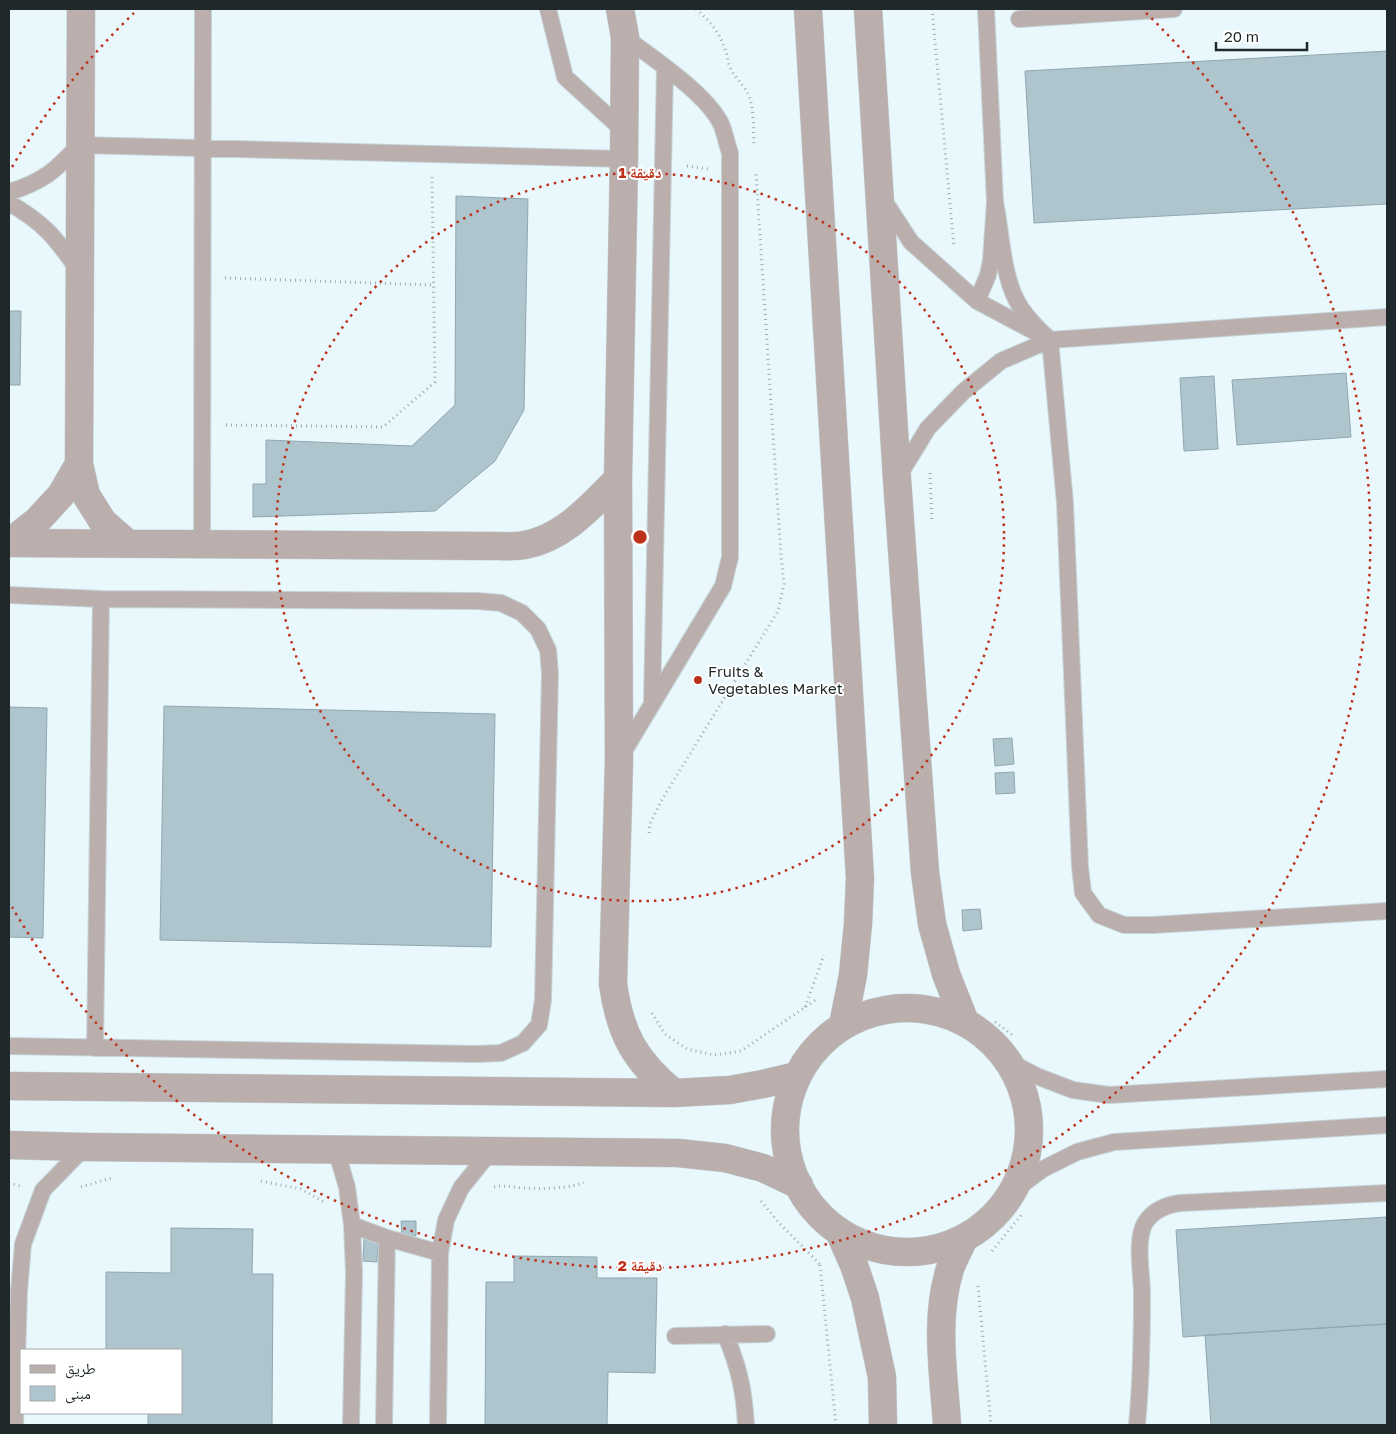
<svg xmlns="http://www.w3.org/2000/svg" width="1396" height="1434" viewBox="0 0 1396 1434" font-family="'Golos Text','Noto Naskh Arabic',sans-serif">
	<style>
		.building { fill: #aec5cd; stroke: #90a7af }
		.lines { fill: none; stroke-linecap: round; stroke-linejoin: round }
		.service-casing { stroke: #c5d3d7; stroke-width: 18 }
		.minor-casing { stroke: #c5d3d7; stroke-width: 29 }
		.tertiary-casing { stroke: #c5d3d7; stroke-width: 29 }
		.path { stroke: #9fabb0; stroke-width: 3; stroke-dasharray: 1 4; stroke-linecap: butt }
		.service { stroke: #baafad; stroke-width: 16 }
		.minor { stroke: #baafad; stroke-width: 28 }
		.tertiary { stroke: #baafad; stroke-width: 28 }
		.ring { fill: none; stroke: #be321b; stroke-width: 2.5; stroke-dasharray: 2.5 5 }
		.poi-dot { fill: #be321b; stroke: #fff; stroke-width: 2 }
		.labels { text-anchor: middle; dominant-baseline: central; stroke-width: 4; stroke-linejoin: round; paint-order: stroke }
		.poi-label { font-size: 15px; fill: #1f282b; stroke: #fff; text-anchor: start }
		.centre { fill: #be321b; stroke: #fff; stroke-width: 2.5 }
		.ring-label { font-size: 15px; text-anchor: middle; font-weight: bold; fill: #be321b; stroke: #fff; stroke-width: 4; stroke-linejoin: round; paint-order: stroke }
	</style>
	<rect width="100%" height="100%" fill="#e9f8fd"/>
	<path class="building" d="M1387 51V204L1034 223 1025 71Z
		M456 196 528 199 524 410 495 461 435 511 253 517V484H266V440L412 446 455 405Z
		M9 311H21L20 385H9Z
		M1346 373 1351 437 1237 445 1232 380Z
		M1214 376 1218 449 1184 451 1180 378Z
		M164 706 495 714 491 947 160 940Z
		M9 707 47 708 43 938 9 937Z
		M1012 738 1014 764 995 766 993 739Z
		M1014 772 1015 793 996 794 995 773Z
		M980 909 982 929 963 931 962 910Z
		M1387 1217V1324L1183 1337 1176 1230Z
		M401 1221H416V1236H402Z
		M171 1228 253 1229 252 1274H273L272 1425H148V1413H181V1350H106V1272L171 1273Z
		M364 1239 378 1240 377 1262 363 1261Z
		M514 1256 597 1257V1278H657L655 1373 608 1372 607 1425H485L486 1282H514Z
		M1387 1324V1425H1211L1205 1335Z"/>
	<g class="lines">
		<defs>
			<path id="service" d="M548 9 565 77 624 131
				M1019 19 1174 9
				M9 192C43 182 56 170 79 145L624 159
				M883 199 911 242 977 301 1037 333
				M995 202C1002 235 1002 280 1021 308 1029 320 1039 330 1050 340L1065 503 1080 867 1083 893 1099 915 1124 925H1153L1387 911
				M9 203C43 222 56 238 78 270
				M977 301 988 275 991 260 995 202 986 9
				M898 477 928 428 963 392 1001 361 1050 340 1387 317
				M202 544 203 9
				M9 595 101 599 478 601 501 603 522 613 538 629 548 650 550 673 543 1000 539 1025 523 1043 501 1053 476 1054 9 1046
				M652 703 665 68
				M621 756 723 586 730 557V153C727 144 725 135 722 126 708 94 653 59 625 37
				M95 1048 101 599
				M1006 1060 1039 1077 1073 1090 1109 1095 1387 1079
				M336 1150 347 1187 352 1225 354 1272 351 1425
				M1013 1191 1043 1169 1077 1152 1114 1142 1387 1125
				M352 1225 387 1238 440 1253
				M725 1334C739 1367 744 1390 746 1425
				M675 1336 767 1334
				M15 1425 19 1291 23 1244 43 1190 85 1147
				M384 1425 387 1238
				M438 1425 440 1253 446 1220 461 1188 490 1152
				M1137 1425C1141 1382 1142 1339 1142 1295 1142 1275 1135 1240 1145 1223 1153 1210 1166 1205 1180 1203L1387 1193"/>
			<path id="minor" d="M81 9 79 464 86 495 103 522 127 543
				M620 9 625 37 624 159 618 479 619 760 613 984C620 1034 635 1061 674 1093
				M9 543 490 546C501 546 514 547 525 545 564 538 592 505 618 479
				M9 543 37 521 61 495 79 464
				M9 1086 674 1093 730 1090 763 1084 797 1076
				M9 1145 85 1147 678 1153 725 1158 763 1168 799 1185"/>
			<path id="tertiary" d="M808 9 860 878 858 924 853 975 843 1025
				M868 9 897 479 925 872 932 924 946 974 965 1022
				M785 1130a122 122 0 1 1 244 0a122 122 0 1 1-244 0Z
				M839 1231 854 1265 865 1298 882 1377 883 1425
				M947 1425C944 1375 934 1319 950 1269 953 1259 960 1248 964 1238"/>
		</defs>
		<use href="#service" class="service-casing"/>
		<use href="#minor" class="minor-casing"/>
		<use href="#tertiary" class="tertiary-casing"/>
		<path class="path" d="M696 9C709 20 720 33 725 49 728 55 727 61 730 67 734 77 742 83 747 92 755 107 753 129 754 145
			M932 9 954 247
			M687 166 708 169
			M225 278 434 285
			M226 425 383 427 435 382 432 177
			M930 473 932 522
			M649 833 650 824 661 801 778 611 784 584 781 556 756 174
			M805 1007 824 955
			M652 1013 665 1034 687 1049 714 1055 741 1051 817 999
			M995 1022 1014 1036
			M261 1181 301 1189 326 1203
			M9 1183 20 1186
			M81 1187 111 1178
			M494 1187C504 1185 512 1187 521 1188 543 1189 563 1189 584 1183
			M761 1201 779 1223 812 1256 821 1266
			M992 1251 1023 1213
			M820 1265 836 1425
			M978 1286 991 1425"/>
		<use href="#service" class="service"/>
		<use href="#minor" class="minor"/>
		<use href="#tertiary" class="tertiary"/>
	</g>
	<g class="ring">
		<circle cx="640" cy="537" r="364"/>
		<path d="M12 167A729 729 0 0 1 134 13M1146 13A729 729 0 1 1 12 907"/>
	</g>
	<circle class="poi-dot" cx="698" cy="680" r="5"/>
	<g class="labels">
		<g class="poi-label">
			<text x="708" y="671">Fruits &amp;<tspan x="708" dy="17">Vegetables Market</tspan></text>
		</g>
	</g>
	<circle cx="640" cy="537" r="8" class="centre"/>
	<g class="ring-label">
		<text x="640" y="178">1 دقيقة</text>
		<text x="640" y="1271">2 دقيقة</text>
	</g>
	<rect width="1396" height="1434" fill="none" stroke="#1f282b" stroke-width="20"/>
	<rect x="20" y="1349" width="162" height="65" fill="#ffffff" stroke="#a5a9aa"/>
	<rect x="30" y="1365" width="25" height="8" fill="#baafad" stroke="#a5a9aa"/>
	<text x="65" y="1374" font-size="15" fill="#1f282b">طريق</text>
	<rect x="30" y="1386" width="25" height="15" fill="#aec5cd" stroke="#a5a9aa"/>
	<text x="65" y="1399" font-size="15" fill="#1f282b">مبنى</text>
	<path d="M1216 42v8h91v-8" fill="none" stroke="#1f282b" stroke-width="2.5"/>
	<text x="1224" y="42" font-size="15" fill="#1f282b" stroke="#ffffff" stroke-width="4" paint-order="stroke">20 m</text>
</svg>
